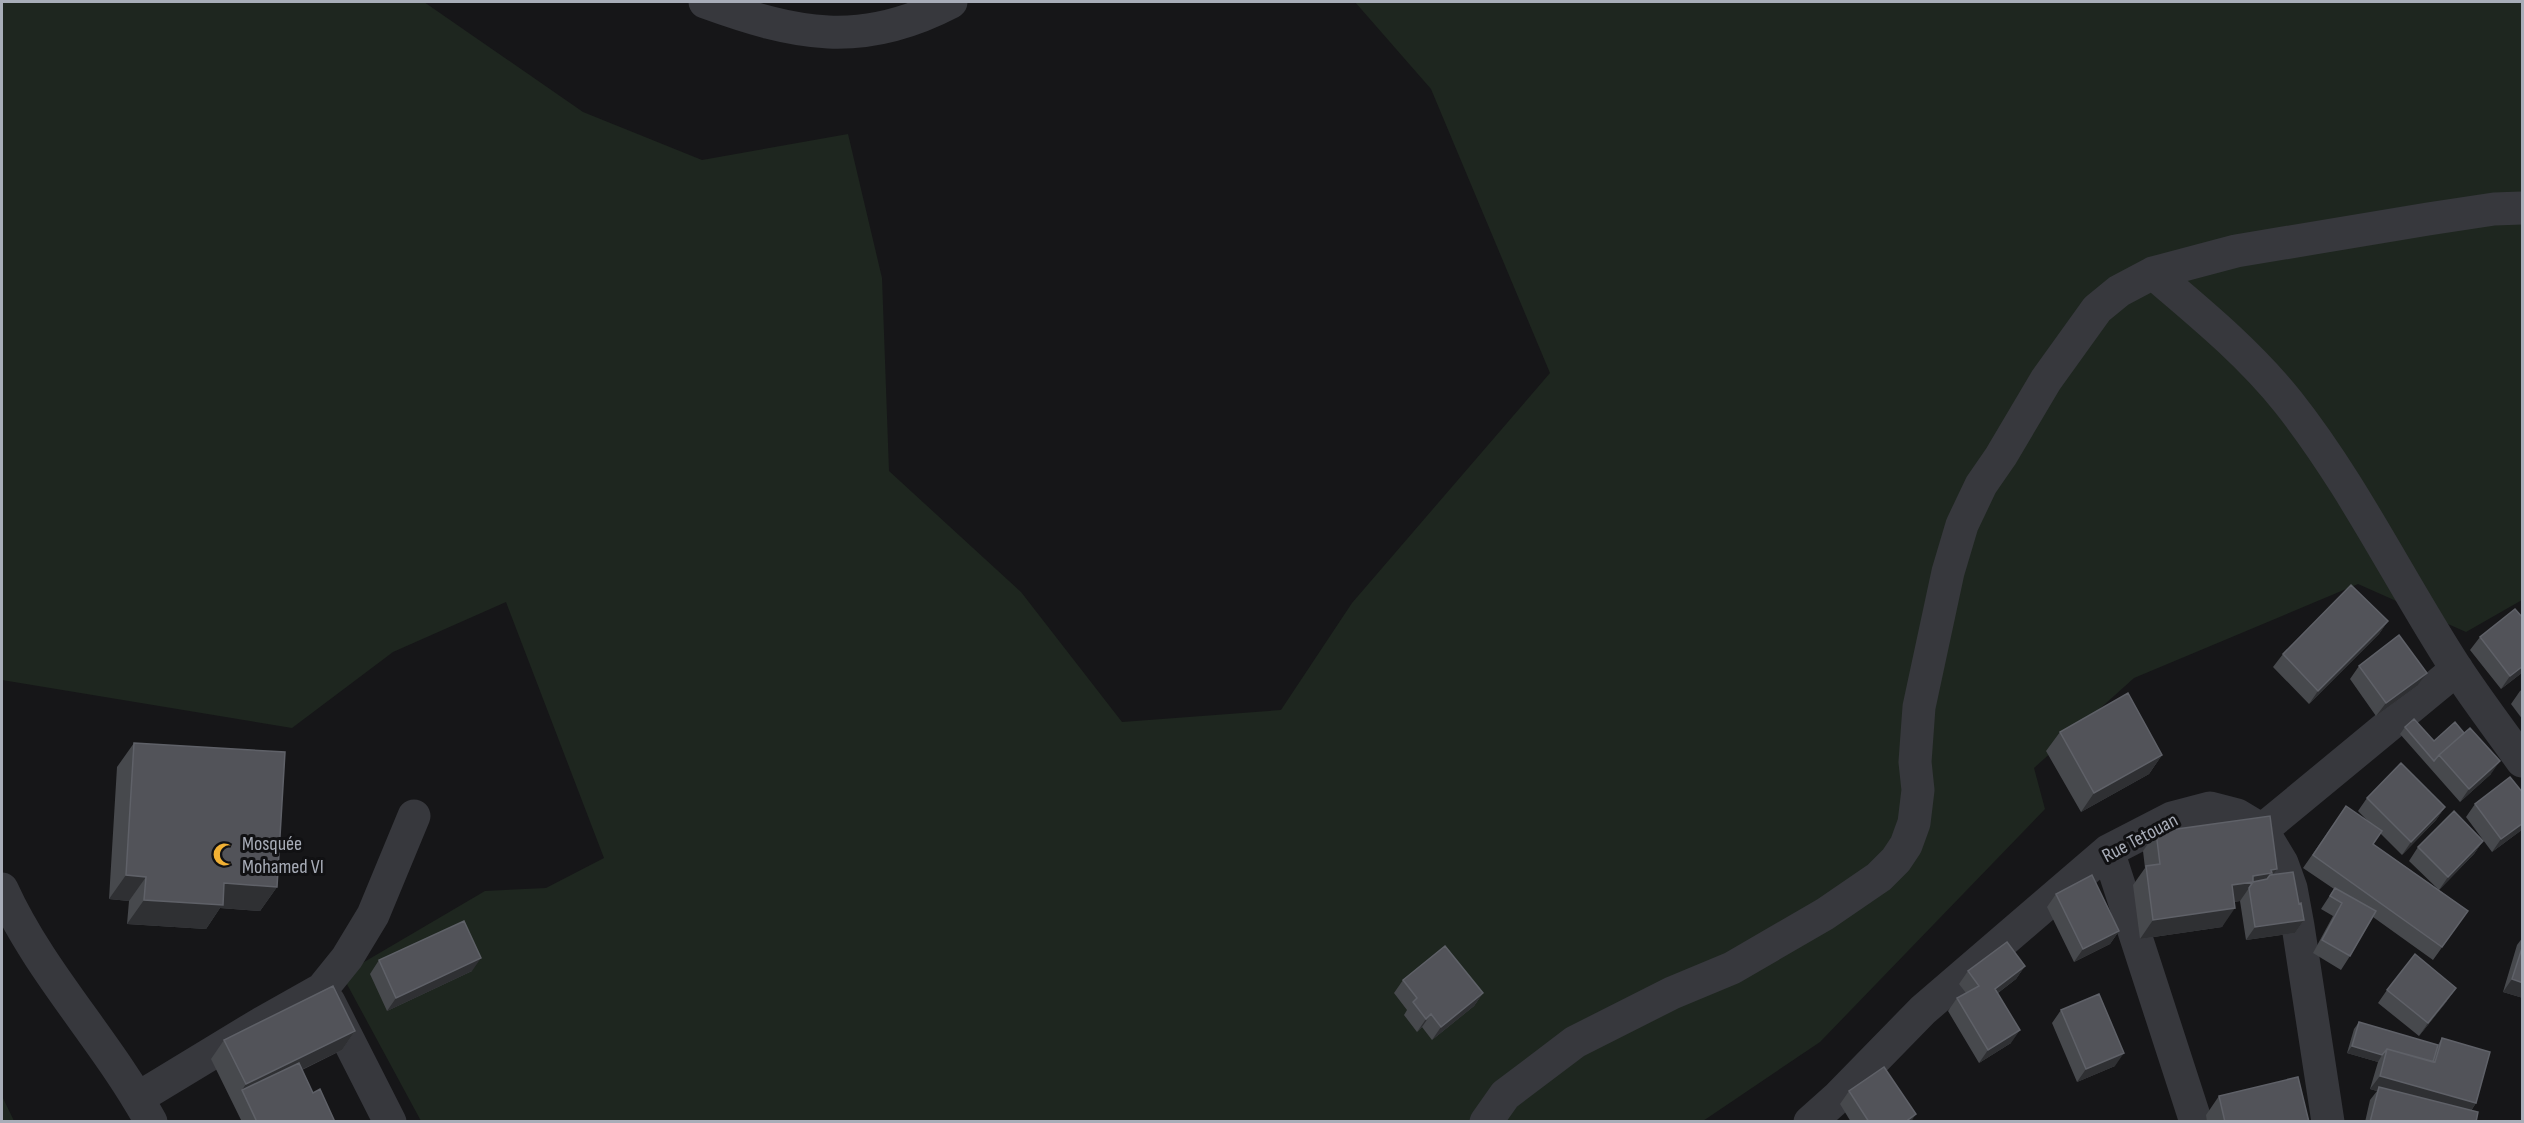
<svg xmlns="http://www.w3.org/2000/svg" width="2524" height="1123" viewBox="0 0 2524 1123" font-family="'Sofia Sans Condensed',sans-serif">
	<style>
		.green { fill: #1e261f }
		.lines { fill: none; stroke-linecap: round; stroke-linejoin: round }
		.minor { stroke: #37383d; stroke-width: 33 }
		.wall { fill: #47494d }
		.shaded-wall { fill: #2f3033 }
		.building { fill: #525359; stroke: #5f6168; stroke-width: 1.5 }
		.labels { text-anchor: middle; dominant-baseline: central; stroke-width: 6; stroke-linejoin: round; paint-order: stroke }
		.street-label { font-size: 20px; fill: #a8adb8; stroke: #111113 }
		.poi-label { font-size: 20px; fill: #a8adb8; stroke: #111113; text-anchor: start }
	</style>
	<rect width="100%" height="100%" fill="#161618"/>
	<path class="green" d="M2 2H424L583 112 702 160 848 134 882 278 889 471 1021 592 1122 722 1281 710 1352 603 1550 373 1431 89 1355 2H2522V600L2466 632 2358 584 2134 678 2034 768 2045 809 1820 1042 1703 1121H421L342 975 485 891 546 888 604 858 506 602 393 652 292 728 2 680Z
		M2 1096 14 1121H2Z"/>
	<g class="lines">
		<path class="minor" d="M705 2C796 35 861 49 951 2
			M2153 273C2200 313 2249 353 2288 402 2353 484 2399 580 2456 668 2477 700 2500 730 2522 761
			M2262 830 2457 669
			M2108 851 2196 1122
			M2 889C40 973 107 1041 151 1122
			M329 1002 390 1122
			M138 1098 260 1024 322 989 347 958 373 915 414 816
			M1486 1122 1505 1095 1575 1042 1672 993 1732 968 1825 914 1879 877 1896 860 1906 845 1914 823 1918 790 1915 762 1919 707 1948 572 1962 525 1981 485 2001 456 2046 380 2097 309 2119 291 2153 273 2236 251 2428 219 2494 209 2522 208
			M1810 1122 1838 1097 1923 1010 2108 851 2172 818 2210 808 2237 815 2262 830 2282 863 2291 888 2298 926 2328 1122"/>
	</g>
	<path class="wall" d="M2523 618V672L2501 689 2470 650 2480 637Z
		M2388 621 2379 634 2309 704 2273 667 2283 654Z
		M2359 666 2417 686 2376 716 2350 679Z
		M2523 689V720L2511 704 2520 691Z
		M2405 727 2491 774 2460 802 2400 734Z
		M2060 732 2162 755 2149 774 2081 812 2046 751Z
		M134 743 277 887 260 911 220 908 206 929 127 924 129 901 109 899 117 767Z
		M2367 798 2445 807 2436 820 2402 855 2380 833 2373 844 2439 890 2409 861 2418 847 2483 841 2474 854 2439 890 2468 911 2433 960 2373 917 2350 956 2341 970 2313 953 2333 916 2321 909 2334 889 2303 868 2346 806 2370 823 2358 811Z
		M2475 804 2523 829 2492 852 2466 817Z
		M2156 832 2273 875 2299 904 2304 920 2295 933 2246 940 2240 901 2234 902 2222 927 2140 939 2133 885 2145 868 2143 851Z
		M2056 894 2119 931 2110 944 2074 962 2047 907Z
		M2523 937V998L2503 992 2517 945Z
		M379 960 472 971 387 1011 370 974Z
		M2025 966 2016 979 1998 993 2011 1043 1979 1063 1948 1011 1957 998 1966 993 1959 984 1968 971Z
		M1403 980 1483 993 1474 1006 1432 1040 1422 1027 1417 1032 1404 1015 1407 1010 1394 993Z
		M2387 990 2447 1001 2419 1036 2378 1003Z
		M2061 1010 2115 1066 2077 1082 2052 1023Z
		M2359 1022 2438 1045 2442 1038 2476 1103 2471 1111 2476 1122H2365L2370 1100 2377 1091 2370 1089 2378 1062 2347 1053 2354 1029Z
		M355 1031 342 1050 302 1070 313 1093 335 1122H242L211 1059 224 1040Z
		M1849 1091 1911 1122H1851L1840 1104Z
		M2219 1096 2309 1122H2207L2206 1115Z"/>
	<path class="shaded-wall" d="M2388 621 2379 634 2309 704 2318 691Z
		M2523 666V672L2501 689 2510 676Z
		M2427 673 2417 686 2376 716 2386 703Z
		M2162 755 2149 774 2081 812 2094 793Z
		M2500 761 2491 774 2460 802 2469 789Z
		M2445 807 2436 820 2402 855 2411 842Z
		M2523 823V829L2492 852 2501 839Z
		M2483 841 2474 854 2439 890 2448 877Z
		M2277 869 2264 888H2249L2240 901 2218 904 2232 885 2271 870Z
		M126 875 146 877 129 901 109 899Z
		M224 883 277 887 260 911 220 908 206 929 127 924 144 900Z
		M2235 908 2222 927 2140 939 2153 920Z
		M2304 920 2295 933 2246 940 2255 927Z
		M2119 931 2110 944 2074 962 2083 949Z
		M481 958 472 971 387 1011 396 998Z
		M2025 966 2016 979 1986 1002 1995 989Z
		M2512 979 2523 983V998L2503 992Z
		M2456 988 2447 1001 2419 1036 2428 1023Z
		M1483 993 1474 1006 1432 1040 1441 1027Z
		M1431 1014 1422 1027 1417 1032 1426 1019Z
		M2020 1030 2011 1043 1979 1063 1988 1050Z
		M355 1031 342 1050 245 1097 242 1090 246 1084Z
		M2352 1046 2382 1055 2378 1062 2347 1053Z
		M2124 1053 2115 1066 2077 1082 2086 1069Z
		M2380 1076 2476 1103 2467 1116 2379 1087 2377 1091 2370 1089Z
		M1916 1114 1911 1122H1905Z"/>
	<path class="building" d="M2351 585 2388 621 2318 691 2283 654Z
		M2515 609 2523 618V666L2510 676 2480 637Z
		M2399 635 2427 673 2386 703 2359 666Z
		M2128 693 2162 755 2094 793 2060 732Z
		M2414 719 2434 741 2455 722 2464 733 2439 755 2434 761 2405 727Z
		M2470 728 2500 761 2469 789 2439 755Z
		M134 743 285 752 277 887 224 883 223 905 144 900 146 877 126 875Z
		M2401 763 2445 807 2411 842 2367 798Z
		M2510 777 2523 793V823L2501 839 2475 804Z
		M2346 806 2382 831 2373 844 2468 911 2442 947 2313 855Z
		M2454 811 2483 841 2448 877 2418 847Z
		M2270 816 2277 869 2271 870 2272 873 2253 876V882L2232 885 2235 908 2153 920 2146 866 2160 864 2156 832Z
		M2293 872 2299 904 2301 903 2304 920 2255 927 2249 888 2253 882 2267 879 2270 875Z
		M2092 875 2119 931 2083 949 2056 894Z
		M2335 888 2376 911 2350 956 2322 940 2342 903 2330 896Z
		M464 921 481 958 396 998 379 960Z
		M2007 942 2025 966 1995 989 2020 1030 1988 1050 1957 998 1979 986 1968 971Z
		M2523 945V983L2512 979Z
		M1445 946 1483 993 1441 1027 1431 1014 1426 1019 1413 1002 1417 998 1403 980Z
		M2415 954 2456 988 2428 1023 2387 990Z
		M333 986 355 1031 246 1084 224 1040Z
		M2099 994 2124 1053 2086 1069 2061 1010Z
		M2359 1022 2438 1045 2433 1062 2387 1049 2382 1055 2352 1046Z
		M2442 1038 2490 1052 2476 1103 2380 1076 2387 1049 2435 1062Z
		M299 1063 313 1093 320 1089 335 1122H257L242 1090Z
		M1884 1067 1916 1114 1905 1122H1869L1849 1091Z
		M2298 1077 2309 1122H2225L2219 1096Z
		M2379 1087 2478 1112 2476 1122H2370Z"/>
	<defs>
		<symbol id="mosque-bare" viewBox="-9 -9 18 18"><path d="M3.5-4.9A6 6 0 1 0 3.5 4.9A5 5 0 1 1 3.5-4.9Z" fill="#f2b134" stroke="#111113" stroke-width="2.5" paint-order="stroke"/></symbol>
	</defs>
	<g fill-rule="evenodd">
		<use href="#mosque-bare" x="208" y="838" width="33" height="33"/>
	</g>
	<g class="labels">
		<g class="street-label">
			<text transform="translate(2140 838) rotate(-28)">Rue Tetouan</text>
		</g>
		<g class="poi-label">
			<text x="242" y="844">Mosquée<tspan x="242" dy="23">Mohamed VI</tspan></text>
		</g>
	</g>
	<rect width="2524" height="1123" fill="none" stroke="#a8adb8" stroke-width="6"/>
</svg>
